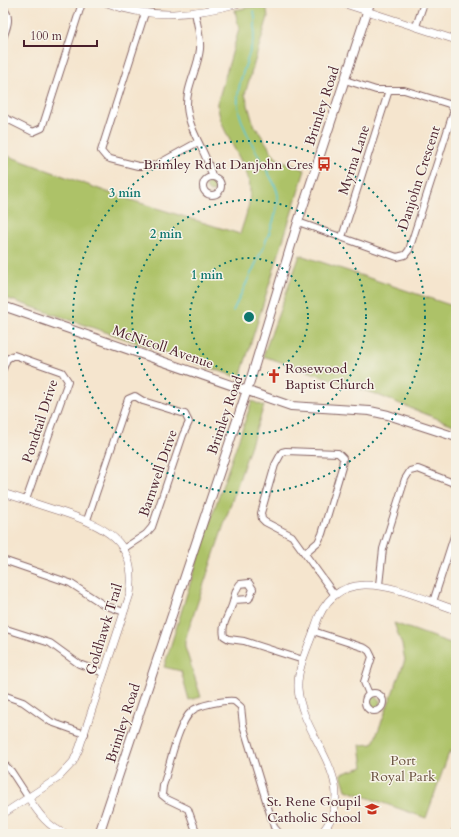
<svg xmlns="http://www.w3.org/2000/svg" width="459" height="837" viewBox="0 0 459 837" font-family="Cardo,serif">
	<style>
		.green { fill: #adc267; stroke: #7c7049 }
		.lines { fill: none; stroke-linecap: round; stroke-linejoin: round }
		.stream { stroke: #5bc7d3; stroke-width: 1.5 }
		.minor-casing { stroke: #866464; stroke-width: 8 }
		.tertiary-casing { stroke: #866464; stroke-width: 8 }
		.secondary-casing { stroke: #866464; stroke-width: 10 }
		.minor { stroke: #fff; stroke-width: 6 }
		.tertiary { stroke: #fff; stroke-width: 7 }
		.secondary { stroke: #fff; stroke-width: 8 }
		.ring { fill: none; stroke: #0f766e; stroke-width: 2; stroke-dasharray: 2 4 }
		.labels { text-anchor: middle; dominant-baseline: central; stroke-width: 3; stroke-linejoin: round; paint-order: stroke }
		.street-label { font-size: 14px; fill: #4a1f2b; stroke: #f7f3e8 }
		.poi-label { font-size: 14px; fill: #4a1f2b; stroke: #f7f3e8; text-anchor: end }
		.park-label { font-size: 14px; fill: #68503d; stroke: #f7f3e8 }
		.centre { fill: #0f766e; stroke: #f7f3e8; stroke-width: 2 }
		.ring-label { font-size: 12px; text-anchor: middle; font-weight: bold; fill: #0f766e; stroke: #f7f3e8; stroke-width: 3; stroke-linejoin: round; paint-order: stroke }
	</style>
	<rect width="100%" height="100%" fill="#f7f3e8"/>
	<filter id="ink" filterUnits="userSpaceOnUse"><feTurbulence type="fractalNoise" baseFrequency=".025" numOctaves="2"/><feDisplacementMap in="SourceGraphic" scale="8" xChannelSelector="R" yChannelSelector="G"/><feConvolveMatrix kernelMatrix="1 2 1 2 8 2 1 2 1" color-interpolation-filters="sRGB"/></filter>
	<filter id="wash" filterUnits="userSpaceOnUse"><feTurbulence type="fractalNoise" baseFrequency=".012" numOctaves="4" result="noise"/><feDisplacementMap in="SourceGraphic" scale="16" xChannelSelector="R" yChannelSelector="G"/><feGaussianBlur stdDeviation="0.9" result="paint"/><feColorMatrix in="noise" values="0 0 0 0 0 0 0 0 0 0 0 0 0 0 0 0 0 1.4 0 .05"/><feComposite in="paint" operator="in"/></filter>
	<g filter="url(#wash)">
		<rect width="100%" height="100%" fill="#f5e5ce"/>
		<path class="green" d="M266 4 268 17 245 94 253 123 276 158 305 170 240 378 3 297V154L121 197 240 234C245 218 253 199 249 182 243 156 216 127 218 101L239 29 235 10Z
			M206 186a6 6 0 1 1 12 0a6 6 0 1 1-12 0Z
			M300 255 456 307V426L375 394 263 356Z
			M252 401 264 406 185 640V647L201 697 189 700 181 671 164 667 205 536Z
			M394 623 456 645V759L450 750 426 818 346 790 341 774 363 767 360 745 373 744 405 660 402 645Z
			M368 702a6 6 0 1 1 12 0a6 6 0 1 1-12 0Z"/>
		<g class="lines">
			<path class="stream" d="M233 311C245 284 280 222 278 195 277 189 274 183 271 178 261 160 240 126 238 106 235 73 261 45 254 11"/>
		</g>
	</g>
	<g filter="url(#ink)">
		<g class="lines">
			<defs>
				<path id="minor" d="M3 8C12 17 7 27 3 38
					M195 12C197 24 201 37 200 49 198 69 186 86 187 107 189 132 207 152 212 176
					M145 13 101 151 106 157 110 159 138 166H151L158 164 198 142
					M416 26 424 3
					M3 117 33 132 42 128 82 3
					M203 186a9 9 0 1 1 18 0a9 9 0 1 1-18 0Z
					M298 222 397 257 405 255 409 250 454 110 449 104 404 90H376L345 80
					M342 237 389 90
					M3 369 7 359 14 355 62 372 68 381 26 500
					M87 520 128 399 135 396 143 401 185 414 189 422 183 435 152 527 146 534 123 549
					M305 553 318 542 322 534 342 467 343 458 338 453 286 451 282 452 275 465 261 513 262 519 265 522 292 536 334 594
					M3 560 70 583 104 605 124 612
					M379 585 383 549 405 479 410 471 418 469 456 484
					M234 600 249 599 253 589 249 583 240 584C235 590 235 594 233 602 230 614 221 623 224 636L229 639 244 641 303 660
					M433 602 456 530
					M3 628 50 643 79 664 104 673
					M313 631 365 648 369 651 372 657 364 682 369 694
					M365 702a9 9 0 1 1 18 0a9 9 0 1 1-18 0Z
					M3 695 23 702 51 722 85 734
					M3 763 11 771 28 797
					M197 834 188 809 167 799 162 795 163 786C169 768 178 722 192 711 198 705 225 700 234 701L241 707 243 725 274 827 280 834
					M454 834 456 829"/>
				<path id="tertiary" d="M107 3C151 20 195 15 240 3
					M342 3 456 40
					M3 493C23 499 42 506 62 512 104 526 138 541 130 594L79 749 73 762 58 778 3 814
					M28 797C38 813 48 827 66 834
					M321 834C364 782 301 739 298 688 297 667 309 646 315 627 337 555 407 594 456 610"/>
				<path id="secondary" d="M3 306 291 406 370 411 388 415 456 437
					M99 834 251 378 298 222 370 3"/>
			</defs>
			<use href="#minor" class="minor-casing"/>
			<use href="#tertiary" class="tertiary-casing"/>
			<use href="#secondary" class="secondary-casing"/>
			<use href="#minor" class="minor"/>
			<use href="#tertiary" class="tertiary"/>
			<use href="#secondary" class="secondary"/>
		</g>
	</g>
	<g class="ring">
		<circle cx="249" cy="317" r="59"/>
		<circle cx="249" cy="317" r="117"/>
		<circle cx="249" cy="317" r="176"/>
	</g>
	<defs>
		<symbol id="bus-bare" viewBox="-9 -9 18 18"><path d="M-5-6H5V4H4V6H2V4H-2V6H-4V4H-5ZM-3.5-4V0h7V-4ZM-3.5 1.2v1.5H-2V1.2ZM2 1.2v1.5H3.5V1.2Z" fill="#c8321e" stroke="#f7f3e8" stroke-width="2.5" paint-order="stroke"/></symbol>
		<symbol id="church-bare" viewBox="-9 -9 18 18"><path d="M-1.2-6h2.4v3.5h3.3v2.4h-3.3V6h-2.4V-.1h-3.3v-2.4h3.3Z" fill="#c8321e" stroke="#f7f3e8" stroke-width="2.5" paint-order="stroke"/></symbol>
		<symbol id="school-bare" viewBox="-9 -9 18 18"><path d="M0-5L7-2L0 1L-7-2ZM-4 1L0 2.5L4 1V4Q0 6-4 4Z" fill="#c8321e" stroke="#f7f3e8" stroke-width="2.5" paint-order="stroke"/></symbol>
	</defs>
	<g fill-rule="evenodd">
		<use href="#bus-bare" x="314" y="154" width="20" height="20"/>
		<use href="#church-bare" x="264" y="366" width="20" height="20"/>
		<use href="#school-bare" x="362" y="799" width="20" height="20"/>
	</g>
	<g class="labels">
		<g class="street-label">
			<text transform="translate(322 106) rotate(-72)">Brimley Road</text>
			<text transform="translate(354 160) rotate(-72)">Myrna Lane</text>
			<text transform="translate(419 178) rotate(-72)">Danjohn Crescent</text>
			<text transform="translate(163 347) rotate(19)">McNicoll Avenue</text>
			<text transform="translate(225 415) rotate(-71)">Brimley Road</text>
			<text transform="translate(40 421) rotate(-72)">Pondtail Drive</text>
			<text transform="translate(158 473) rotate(-71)">Barnwell Drive</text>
			<text transform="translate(104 629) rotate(-73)">Goldhawk Trail</text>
			<text transform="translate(123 723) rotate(-72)">Brimley Road</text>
		</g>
		<g class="poi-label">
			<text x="313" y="164">Brimley Rd at Danjohn Cres</text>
			<text x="285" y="368" text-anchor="start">Rosewood<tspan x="285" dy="16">Baptist Church</tspan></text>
			<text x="361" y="801">St. Rene Goupil<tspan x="361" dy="16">Catholic School</tspan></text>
		</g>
		<g class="park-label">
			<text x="403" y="760">Port<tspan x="403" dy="16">Royal Park</tspan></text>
		</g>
	</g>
	<circle cx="249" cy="317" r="6" class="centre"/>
	<g class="ring-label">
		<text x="125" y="197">3 min</text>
		<text x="166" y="238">2 min</text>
		<text x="207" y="279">1 min</text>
	</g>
	<rect width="459" height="837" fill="none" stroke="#f7f3e8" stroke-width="16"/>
	<path d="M24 40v6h73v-6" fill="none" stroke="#4a1f2b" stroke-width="2"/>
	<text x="30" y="40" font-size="12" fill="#4a1f2b" stroke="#f7f3e8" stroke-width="3" paint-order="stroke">100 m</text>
</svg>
